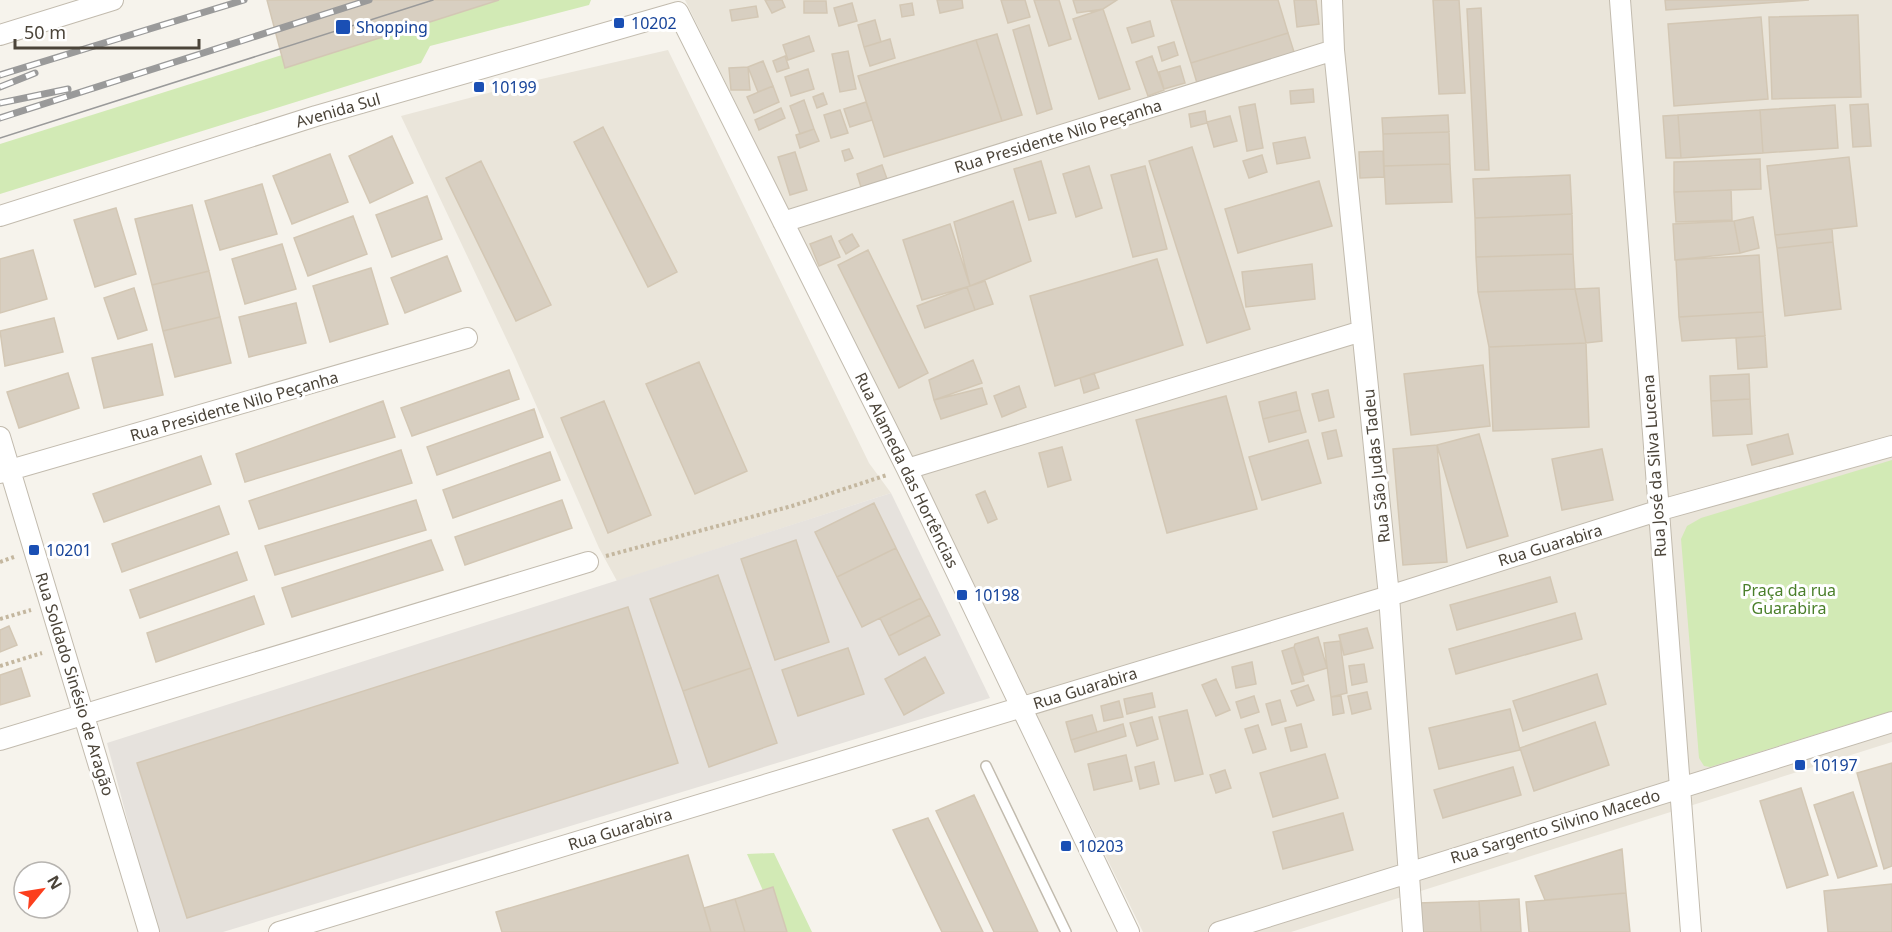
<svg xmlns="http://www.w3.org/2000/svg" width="1892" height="932" viewBox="0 0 1892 932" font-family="'Noto Sans',sans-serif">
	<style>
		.residential { fill: #eae5da }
		.industrial { fill: #e6e2dd }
		.green { fill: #d2eab5 }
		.building { fill: #d8cfc1; stroke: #d3c7b4; stroke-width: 1.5 }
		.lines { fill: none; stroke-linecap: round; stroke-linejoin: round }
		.lane-casing { stroke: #c2bbae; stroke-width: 12 }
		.street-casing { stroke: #c2bbae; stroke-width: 22 }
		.path { stroke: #c4b79f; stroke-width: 4; stroke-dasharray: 3 3; stroke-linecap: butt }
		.lane { stroke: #fff; stroke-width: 9 }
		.street { stroke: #fff; stroke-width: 20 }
		.tram { stroke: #9a9a9a; stroke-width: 1.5 }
		.rail-casing { stroke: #9a9a9a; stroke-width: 7 }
		.rail { stroke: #fff; stroke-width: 4.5; stroke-dasharray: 14; stroke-linecap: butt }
		.transit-dot { fill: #1a4fb4; stroke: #fff; stroke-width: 2 }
		.labels { text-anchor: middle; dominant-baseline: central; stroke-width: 6; stroke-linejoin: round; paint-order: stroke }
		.transit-label { font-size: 16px; fill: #164399; stroke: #fff; text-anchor: start }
		.street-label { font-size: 16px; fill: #4b4439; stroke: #fff }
		.park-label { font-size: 16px; fill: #4a7f2a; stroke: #fff }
	</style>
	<rect width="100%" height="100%" fill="#f6f3ec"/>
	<path class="residential" d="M685 0H1892V742L1291 932H1143Z
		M668 50 869 463 891 493 617 581 599 548 515 357 401 116 537 80Z"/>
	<path class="industrial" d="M891 493 990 698 223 932H157L107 743Z"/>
	<path class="green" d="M499 0H591L589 5 430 46 421 63 0 194V144L282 55 285 67Z
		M1892 460V711L1710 767 1704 766 1699 758 1681 539 1687 526 1701 518Z
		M774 853 812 932H781L747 854Z"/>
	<path class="building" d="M267 0H499L285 68Z
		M765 0H782L785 7 772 13Z
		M937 0H962L963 8 940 13Z
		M1001 0H1025L1030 17 1008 23Z
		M1034 0H1059L1071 39 1049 46Z
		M1073 0H1117L1103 9 1077 13Z
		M1171 0H1278L1288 33 1191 63Z
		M1294 0H1316L1319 24 1297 27Z
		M1433 0H1459L1465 93 1439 94Z
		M1665 0H1809L1666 10Z
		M804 1H826L827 13H804Z
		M852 3 857 21 839 26 834 8Z
		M912 3 914 15 902 17 900 5Z
		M756 6 758 17 732 21 730 10Z
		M1481 8 1489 170H1475L1467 9Z
		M1103 9 1130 89 1099 99 1073 19Z
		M1858 15 1861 97 1772 99 1769 17Z
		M1761 17 1768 99 1674 106 1668 24Z
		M875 20 881 42 864 47 858 25Z
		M1150 21 1154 36 1132 43 1127 28Z
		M1029 25 1052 109 1037 114 1013 30Z
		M1288 33 1294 52 1197 83 1191 63Z
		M997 34 1022 115 1002 121 976 40Z
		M809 36 814 51 788 60 783 45Z
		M890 39 895 58 870 66 864 47Z
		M976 40 1002 121 884 157 858 76Z
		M1174 42 1178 55 1162 61 1158 47Z
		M848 51 856 89 840 92 832 54Z
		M785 56 789 68 777 72 773 61Z
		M1152 56 1164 90 1148 96 1136 62Z
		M763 61 773 86 758 92 748 67Z
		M1180 66 1185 83 1164 89 1159 72Z
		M748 67 750 90H731L729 68Z
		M808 69 814 89 791 96 785 77Z
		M773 86 779 102 754 113 747 97Z
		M1313 89 1314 102 1291 104 1290 91Z
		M823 93 827 104 817 108 813 97Z
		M804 100 814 129 800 134 790 106Z
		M866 102 872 120 850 127 844 109Z
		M1255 104 1263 148 1247 151 1239 107Z
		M1868 104 1871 146 1853 147 1850 105Z
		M1835 105 1838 148 1763 153 1760 110Z
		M781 108 785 118 759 130 755 120Z
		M840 110 848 133 831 138 824 115Z
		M1760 110 1763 153 1681 158 1678 115Z
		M1205 111 1207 123 1191 127 1189 114Z
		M1448 115 1449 132 1383 134 1382 118Z
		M1678 115 1681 158H1666L1663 116Z
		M1230 116 1237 141 1214 147 1207 122Z
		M603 127 677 272 648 287 574 142Z
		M814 129 819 141 800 148 796 135Z
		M1449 132 1450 164 1384 166 1383 134Z
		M392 136 413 183 370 203 349 156Z
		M1305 137 1310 158 1277 164 1273 143Z
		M1192 147 1250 329 1207 343 1149 161Z
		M849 149 853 158 845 161 842 151Z
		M1383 151 1384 177 1360 178 1359 152Z
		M795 152 807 190 790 195 778 157Z
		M330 154 348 202 292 224 273 176Z
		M1262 155 1267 172 1249 178 1243 161Z
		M1849 157 1857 226 1775 235 1767 166Z
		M1760 159 1761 189 1674 192V162Z
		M481 161 551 305 516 321 446 178Z
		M1041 161 1056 213 1029 220 1014 169Z
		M1450 164 1452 202 1386 204 1384 166Z
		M882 165 887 179 861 187 857 174Z
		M1089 166 1102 208 1076 217 1063 174Z
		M1145 166 1167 249 1133 257 1111 175Z
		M1570 175 1572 214 1475 218 1473 179Z
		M1319 181 1332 226 1238 253 1225 209Z
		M262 184 277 234 220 250 205 201Z
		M1731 190 1732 220 1676 222 1674 192Z
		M427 196 442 239 392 257 376 215Z
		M1013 201 1031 261 970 286 954 222Z
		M192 205 209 271 152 285 135 219Z
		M116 208 136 274 95 287 74 220Z
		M1572 214 1573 254 1476 257 1475 218Z
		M353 216 367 254 308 276 294 238Z
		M1753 217 1759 248 1740 253 1734 221Z
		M1734 221 1740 253 1675 260 1673 224Z
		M950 224 970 286 922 300 903 240Z
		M1832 229 1833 242 1777 248 1775 235Z
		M852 234 859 246 846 254 839 241Z
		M831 236 840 257 819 266 810 244Z
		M1833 242 1841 309 1785 316 1777 248Z
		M282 244 296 289 245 304 232 259Z
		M33 250 47 299 0 313V259Z
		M868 250 928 373 899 388 838 265Z
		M1573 254 1575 289 1478 292 1476 257Z
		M1759 255 1763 312 1679 317 1676 260Z
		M447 256 461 291 405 313 391 278Z
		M1157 259 1183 345 1055 386 1030 296Z
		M1312 264 1315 299 1246 307 1242 272Z
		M371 268 388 324 330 342 313 286Z
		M209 271 220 317 163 331 152 285Z
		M985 281 993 304 975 310 967 287Z
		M967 287 975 310 925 328 917 306Z
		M134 288 147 330 118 339 104 298Z
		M1599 288 1602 341 1586 343 1575 289Z
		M1575 289 1586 343 1489 347 1478 292Z
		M296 303 306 343 249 357 239 317Z
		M1763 312 1765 336 1682 341 1679 317Z
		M220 317 231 363 175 377 163 331Z
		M54 318 63 352 5 366 0 331Z
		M1765 336 1767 367 1738 369 1736 338Z
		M1586 343 1589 427 1493 431 1489 347Z
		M152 344 163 395 104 408 92 358Z
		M973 360 982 383 934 400 929 380Z
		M699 362 747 471 695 494 646 384Z
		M1483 365 1490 426 1411 435 1404 374Z
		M509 370 519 399 412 436 401 408Z
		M68 373 79 408 19 428 7 392Z
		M1094 373 1099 388 1084 393 1080 378Z
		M1749 374 1750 399 1711 401 1710 376Z
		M1019 386 1026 407 1002 417 994 396Z
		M982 388 987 404 941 419 934 400Z
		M1328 390 1334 417 1319 421 1312 394Z
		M1296 392 1300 410 1263 419 1259 402Z
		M1226 396 1257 509 1167 533 1136 420Z
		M1750 399 1752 434 1713 436 1711 401Z
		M383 401 395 437 245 482 236 454Z
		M604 401 651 515 608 533 561 418Z
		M534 409 543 437 437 475 427 447Z
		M1300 410 1306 432 1269 442 1263 419Z
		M1336 430 1342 456 1328 459 1322 433Z
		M1479 434 1508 536 1467 548 1437 445Z
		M1788 434 1793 454 1752 465 1747 445Z
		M1308 440 1321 483 1262 500 1249 457Z
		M1437 445 1447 562 1403 565 1393 449Z
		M1062 447 1071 480 1048 487 1039 453Z
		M1602 449 1613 500 1562 510 1552 459Z
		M401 450 412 483 259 529 249 501Z
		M550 452 560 480 453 518 443 490Z
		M201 456 211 484 104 522 93 494Z
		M985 491 997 519 988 523 976 495Z
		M416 500 426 530 275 575 265 546Z
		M562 500 572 528 465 565 455 537Z
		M874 503 896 548 837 577 815 532Z
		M219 506 229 534 122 572 112 544Z
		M431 540 443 570 292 617 282 588Z
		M796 540 829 642 775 660 741 559Z
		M896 548 921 598 862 627 837 577Z
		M237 552 247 580 140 618 130 590Z
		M718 575 751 668 683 691 650 599Z
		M1550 577 1557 602 1457 630 1450 605Z
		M254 596 264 624 156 662 147 633Z
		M921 598 930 615 889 636 880 618Z
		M628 607 678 763 187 918 137 763Z
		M1575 613 1582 639 1456 674 1449 649Z
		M930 615 940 635 899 655 889 636Z
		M9 626 17 645 0 652V630Z
		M1367 628 1373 648 1344 655 1339 635Z
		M1318 637 1327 668 1304 675 1294 647 1295 644Z
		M1340 641 1347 693 1331 697 1324 643Z
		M1294 647 1304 681 1292 684 1282 651Z
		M848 648 864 694 798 716 782 670Z
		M925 657 944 693 904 715 885 679Z
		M1252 662 1256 684 1236 688 1232 667Z
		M1364 664 1367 682 1352 685 1349 666Z
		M21 668 30 696 0 705V675Z
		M751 668 777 743 709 767 683 691Z
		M1597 674 1606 704 1523 731 1513 701Z
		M1216 679 1230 710 1216 716 1202 685Z
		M1308 685 1314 700 1297 706 1291 691Z
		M1367 692 1371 709 1352 714 1348 696Z
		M1152 693 1155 707 1127 714 1124 699Z
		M1254 696 1259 712 1241 718 1236 702Z
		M1341 696 1344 713 1333 715 1331 697Z
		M1280 700 1286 721 1272 725 1266 704Z
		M1119 701 1123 717 1104 721 1101 706Z
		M1510 709 1520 750 1439 769 1429 728Z
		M1187 710 1203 774 1175 781 1159 717Z
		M1092 715 1097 732 1071 740 1066 722Z
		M1152 717 1158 739 1137 746 1130 723Z
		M1595 722 1609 765 1534 791 1520 748Z
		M1123 724 1126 736 1075 752 1071 740Z
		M1301 724 1307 747 1291 751 1285 728Z
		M1258 725 1266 749 1253 753 1245 729Z
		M1325 754 1338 798 1273 817 1260 773Z
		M1126 755 1132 781 1094 790 1088 764Z
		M1154 762 1159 784 1140 789 1135 767Z
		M1892 763V866L1884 869 1857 773Z
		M1513 767 1521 795 1443 818 1434 790Z
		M1225 770 1231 788 1216 793 1210 775Z
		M1801 788 1828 875 1787 888 1760 801Z
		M1853 792 1877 866 1838 878 1814 805Z
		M974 795 1038 932H994L936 811Z
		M1343 813 1353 850 1283 869 1273 832Z
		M928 818 983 932H942L893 830Z
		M1622 849 1626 893 1545 900 1535 876Z
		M688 855 711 932H502L496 912Z
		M1892 884V932H1828L1824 891Z
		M773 887 787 932H745L735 899Z
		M1626 893 1630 932H1529L1526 902Z
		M735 899 745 932H711L704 908Z
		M1519 899 1521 932H1481L1479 901Z
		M1479 901 1481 932H1419L1418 903Z"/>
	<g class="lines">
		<defs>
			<path id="lane" d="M986 766 1066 932"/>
			<path id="street" d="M1332 0 1334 50 1389 596 1413 932
				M1620 0 1691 932
				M0 35 113 0
				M0 216 316 116 678 12 907 469 1129 932
				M783 222 1334 50
				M0 437 149 932
				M907 469 1362 331
				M0 473 467 338
				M0 740 588 562
				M279 932 1389 596 1657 511 1892 446
				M1219 932 1892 722"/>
		</defs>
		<use href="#lane" class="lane-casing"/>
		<use href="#street" class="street-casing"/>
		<path class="path" d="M606 556 792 506 887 475
			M0 562 14 557
			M0 619 31 610
			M0 666 42 653"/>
		<use href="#lane" class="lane"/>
		<use href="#street" class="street"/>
		<path class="tram" d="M0 138 433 0"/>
		<defs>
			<path id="rail" d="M0 75 244 0
				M0 87 35 73
				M0 103 68 89
				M0 118 369 0"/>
		</defs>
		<use href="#rail" class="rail-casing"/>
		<use href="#rail" class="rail"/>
	</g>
	<g class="transit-dot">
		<rect x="613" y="17" width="12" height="12" rx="3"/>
		<rect x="335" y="19" width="16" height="16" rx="3"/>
		<rect x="473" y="81" width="12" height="12" rx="3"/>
		<rect x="28" y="544" width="12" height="12" rx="3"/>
		<rect x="956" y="589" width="12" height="12" rx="3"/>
		<rect x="1794" y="759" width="12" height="12" rx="3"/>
		<rect x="1060" y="840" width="12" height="12" rx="3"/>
	</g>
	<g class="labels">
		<g class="transit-label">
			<text x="631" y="23">10202</text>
			<text x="356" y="27">Shopping</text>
			<text x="491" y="87">10199</text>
			<text x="46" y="550">10201</text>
			<text x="974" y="595">10198</text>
			<text x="1812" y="765">10197</text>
			<text x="1078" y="846">10203</text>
		</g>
		<g class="street-label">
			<text transform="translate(338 110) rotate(-16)">Avenida Sul</text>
			<text transform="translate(1058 136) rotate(-17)">Rua Presidente Nilo Peçanha</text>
			<text transform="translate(234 406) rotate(-16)">Rua Presidente Nilo Peçanha</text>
			<text transform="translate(1376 466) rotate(-96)">Rua São Judas Tadeu</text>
			<text transform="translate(1654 466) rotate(-94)">Rua José da Silva Lucena</text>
			<text transform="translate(907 470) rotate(64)">Rua Alameda das Hortências</text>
			<text transform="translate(1550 545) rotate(-17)">Rua Guarabira</text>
			<text transform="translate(75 684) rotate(73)">Rua Soldado Sinésio de Aragão</text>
			<text transform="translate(1085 688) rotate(-17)">Rua Guarabira</text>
			<text transform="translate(1555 826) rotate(-17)">Rua Sargento Silvino Macedo</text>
			<text transform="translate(620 829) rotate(-17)">Rua Guarabira</text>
		</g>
		<g class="park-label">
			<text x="1789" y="590">Praça da rua<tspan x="1789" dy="18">Guarabira</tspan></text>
		</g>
	</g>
	<g transform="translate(42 890) rotate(60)"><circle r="28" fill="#ffffff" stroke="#b7b4b0" stroke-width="1.5"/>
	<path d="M0-4.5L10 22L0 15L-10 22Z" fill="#fc3f1d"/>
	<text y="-9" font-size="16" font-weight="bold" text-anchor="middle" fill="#4b4439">N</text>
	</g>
	<path d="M15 39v9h184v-9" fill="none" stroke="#4b4439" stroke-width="3"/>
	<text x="24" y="39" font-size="18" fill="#4b4439" stroke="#ffffff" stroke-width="4.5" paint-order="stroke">50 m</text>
</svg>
